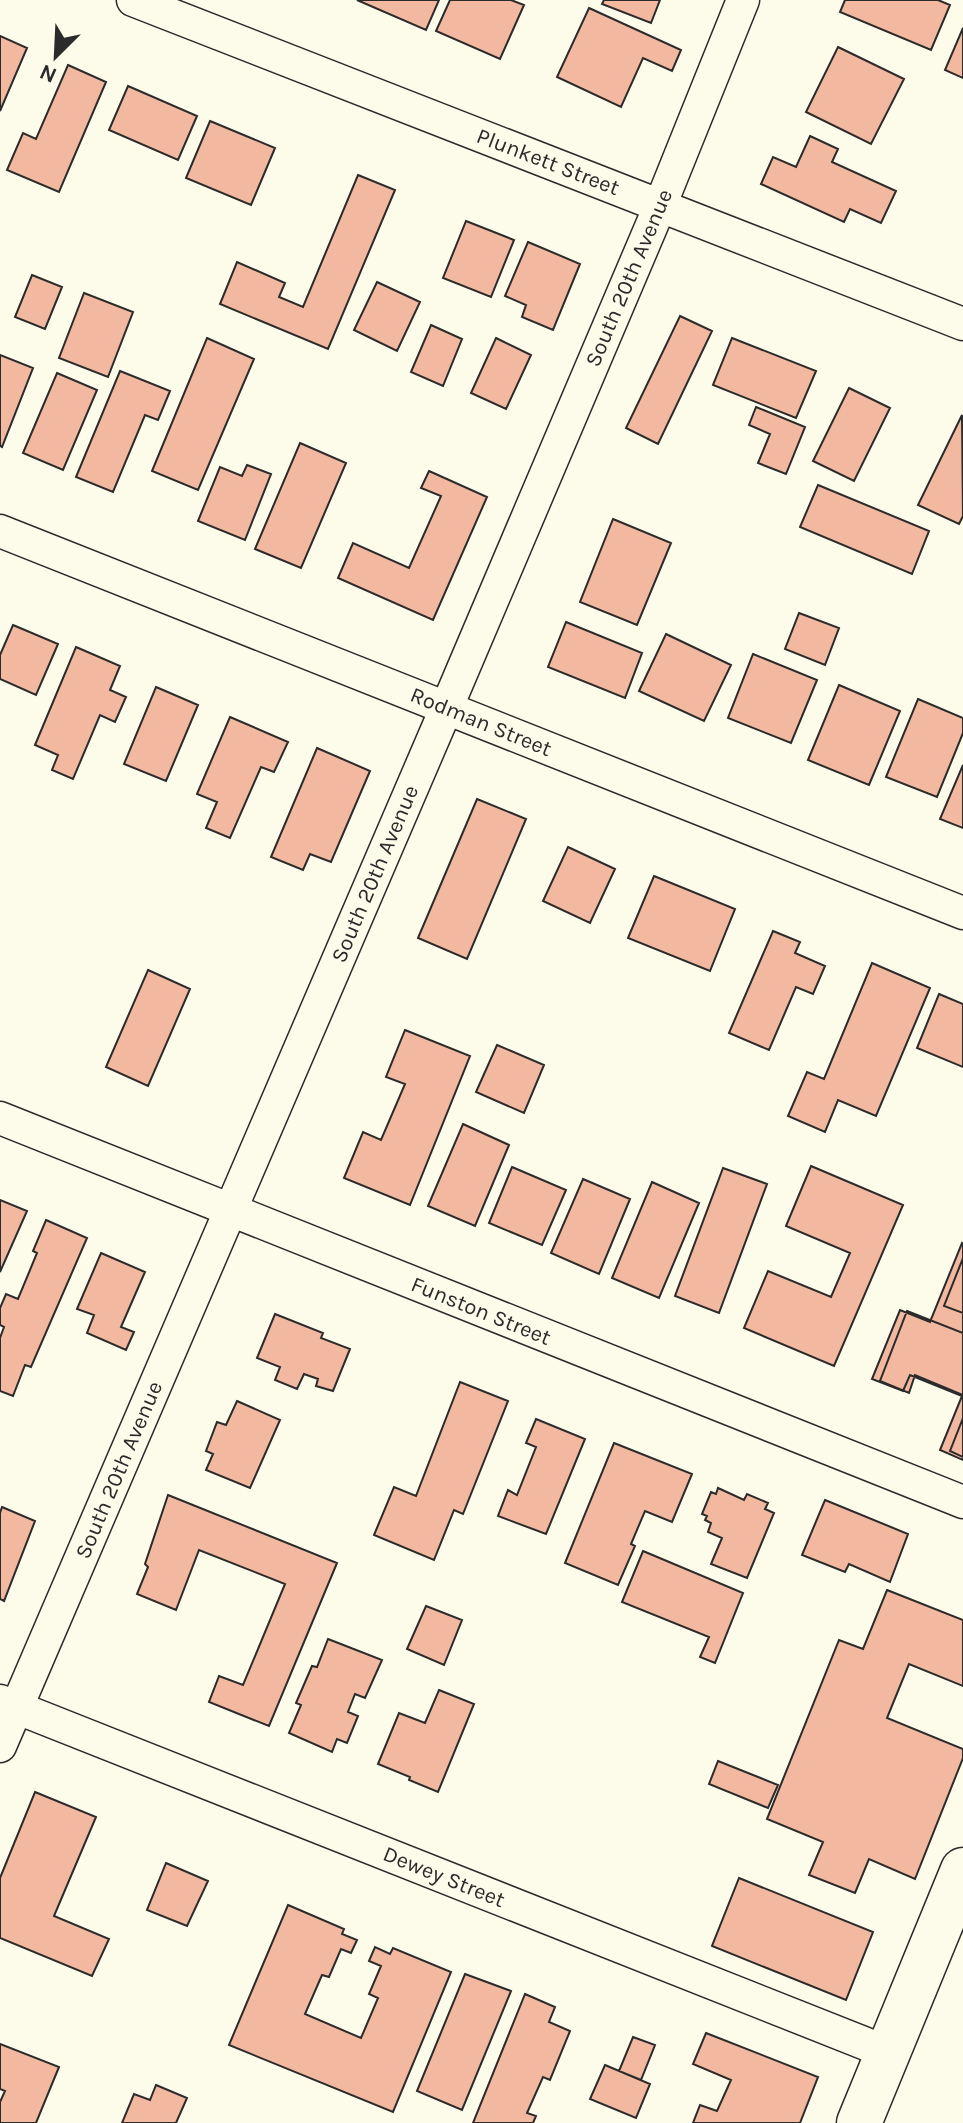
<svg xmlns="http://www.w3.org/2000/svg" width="963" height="2123" viewBox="0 0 963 2123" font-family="Karla,sans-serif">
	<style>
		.building { fill: #f2b8a0; stroke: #2b2b2b; stroke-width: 2 }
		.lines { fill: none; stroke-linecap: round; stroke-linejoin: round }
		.minor-casing { stroke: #2b2b2b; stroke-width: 35 }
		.primary-casing { stroke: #2b2b2b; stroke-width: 47 }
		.minor { stroke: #fdfbea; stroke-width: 32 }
		.primary { stroke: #fdfbea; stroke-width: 44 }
		.labels { text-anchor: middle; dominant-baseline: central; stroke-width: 6; stroke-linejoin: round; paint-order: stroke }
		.street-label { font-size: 22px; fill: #2b2b2b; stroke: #fdfbea }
	</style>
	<rect width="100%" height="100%" fill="#fdfbea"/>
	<path class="building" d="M357 0H439L426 30Z
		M450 0H511L524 5 500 59 436 31Z
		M604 0H660L651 23 602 4Z
		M845 0H938L950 5 931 50 840 12Z
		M589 8 681 50 672 71 643 58 621 107 557 77Z
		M963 28V78L945 70Z
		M0 36 27 48 0 111Z
		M838 47 904 79 871 144 806 112Z
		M68 65 106 82 59 192 7 170 23 133 36 139Z
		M128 86 197 116 178 160 109 130Z
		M210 121 275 148 251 205 186 178Z
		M810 136 838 149 832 162 896 191 881 223 850 209 844 222 761 184 773 157 796 167Z
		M358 175 395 190 328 349 220 304 237 262 285 283 279 297 303 307Z
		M466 221 514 240 491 297 443 278Z
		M528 242 580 264 553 330 522 317 526 305 505 296Z
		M32 275 62 287 45 329 15 317Z
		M377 282 420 302 397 351 354 330Z
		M84 293 133 312 108 377 59 358Z
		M680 316 712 331 658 444 626 428Z
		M431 325 462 339 443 386 411 372Z
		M207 338 254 359 198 490 152 471Z
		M496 338 531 355 506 409 471 393Z
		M732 338 816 371 796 418 713 385Z
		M0 355 33 368 2 447 0 446Z
		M120 371 170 391 158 420 145 415 113 492 76 477Z
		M57 373 97 390 63 470 23 453Z
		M849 388 890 408 854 481 813 461Z
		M756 407 805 427 786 474 758 463 770 434 749 425Z
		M962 415 963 516 959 524 918 505Z
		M300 443 346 463 301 568 255 549Z
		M247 465 271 474 245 540 198 521 220 467 242 476Z
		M429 471 487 497 433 620 338 578 353 543 409 568 441 496 421 488Z
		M818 485 929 531 912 574 800 527Z
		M613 519 671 543 637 625 580 602Z
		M799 613 839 628 825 665 785 649Z
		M566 622 642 653 625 698 548 667Z
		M13 625 58 644 36 695 0 679V655Z
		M666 634 731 665 704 721 639 691Z
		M76 647 120 666 110 690 126 697 115 722 100 715 73 779 52 770 58 755 35 745Z
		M753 654 817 680 791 743 728 718Z
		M839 685 900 711 869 785 808 760Z
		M156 687 198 705 166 781 124 764Z
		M918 699 963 718V733L937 797 886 777Z
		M230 717 288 742 274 772 261 767 230 838 206 828 217 802 197 794Z
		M317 748 370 771 331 862 310 854 303 870 271 857Z
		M963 765V828L940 819Z
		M477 799 526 819 467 959 418 938Z
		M568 847 615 869 590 923 543 901Z
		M654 876 735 909 710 971 628 938Z
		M773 931 800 942 795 953 825 966 813 994 796 987 769 1050 729 1033Z
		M872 963 930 988 876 1116 838 1100 825 1132 788 1116 807 1072 824 1079Z
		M148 970 190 989 148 1086 106 1067Z
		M939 994 963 1004V1067L917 1048Z
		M405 1030 470 1056 410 1205 344 1178 363 1132 381 1140 405 1084 386 1077Z
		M497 1045 544 1065 524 1113 476 1092Z
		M463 1124 509 1145 475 1226 428 1206Z
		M811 1166 903 1205 834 1366 744 1328 768 1271 831 1297 850 1253 786 1226Z
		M512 1167 566 1190 542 1245 489 1223Z
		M723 1168 767 1184 719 1313 675 1296Z
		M583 1179 630 1199 599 1274 551 1253Z
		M652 1182 699 1203 659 1298 612 1278Z
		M0 1200 27 1211 0 1272Z
		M46 1220 87 1238 31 1367 25 1365 13 1396 0 1391V1338L4 1327 0 1325V1308L6 1294 18 1299 37 1253 33 1251Z
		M962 1243 963 1244V1460L940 1450 962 1396 910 1375 903 1391 872 1379 900 1310 930 1322Z
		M101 1253 145 1272 121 1327 134 1332 126 1350 87 1333 94 1315 77 1309Z
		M963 1258V1313L944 1306Z
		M907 1311 963 1333V1395L915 1375 909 1393 880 1381Z
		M275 1314 323 1333 321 1338 350 1349 333 1391 316 1386 318 1379 304 1374 297 1389 275 1380 280 1367 257 1358Z
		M460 1382 508 1401 463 1514 454 1510 434 1560 374 1535 394 1487 416 1496Z
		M237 1401 280 1420 250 1488 206 1470 213 1454 206 1451 217 1422 226 1425Z
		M963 1418V1457L950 1451Z
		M536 1419 585 1439 546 1534 498 1516 508 1490 517 1495 536 1447 526 1443Z
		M614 1443 692 1474 672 1522 645 1511 631 1544 635 1546 618 1585 565 1563Z
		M718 1488 744 1500 747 1494 768 1503 765 1509 774 1513 747 1578 711 1564 722 1538 708 1532 711 1523 705 1520 707 1516 702 1514 711 1492 716 1494Z
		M168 1495 337 1563 269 1726 209 1702 219 1676 243 1685 285 1584 199 1550 176 1610 137 1594 148 1567 145 1564Z
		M825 1500 908 1534 890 1582 849 1564 845 1572 802 1555Z
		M2 1507 35 1521 4 1601 0 1599V1513Z
		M643 1551 743 1593 715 1663 700 1657 709 1637 622 1602Z
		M887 1590 963 1620V1686L909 1664 887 1718 963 1749V1758L915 1879 869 1859 855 1893 809 1875 823 1842 767 1819 839 1640 863 1649Z
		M426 1606 462 1620 444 1665 407 1649Z
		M328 1639 382 1660 365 1698 355 1694 348 1712 358 1716 347 1743 337 1739 332 1752 289 1733 301 1705 296 1703 312 1666 317 1667Z
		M439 1690 474 1704 438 1792 409 1780 410 1777 378 1764 399 1713 425 1723Z
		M718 1761 778 1785 768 1808 709 1784Z
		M35 1792 96 1817 54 1916 109 1939 92 1976 0 1938V1878Z
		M166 1863 208 1881 187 1926 147 1910Z
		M739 1878 873 1932 846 2000 712 1946Z
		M288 1905 344 1929 342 1934 357 1940 351 1953 341 1949 329 1977 322 1975 305 2014 361 2038 378 1998 369 1994 381 1966 369 1961 375 1947 390 1954 393 1948 451 1972 393 2112 229 2045Z
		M465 1974 511 1991 462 2110 417 2091Z
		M525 1994 555 2007 549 2022 570 2031 550 2080 543 2077 527 2113 536 2116 533 2123H473Z
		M706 2033 818 2077 800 2123H693L700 2105 717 2111 731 2080 693 2064Z
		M633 2037 655 2045 641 2080 619 2071Z
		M0 2044 59 2067 36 2123H0V2102L5 2091 0 2089Z
		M605 2065 650 2084 636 2118 590 2099Z
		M156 2085 187 2098 176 2123H122L134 2094 150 2100Z"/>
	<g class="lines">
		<defs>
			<path id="minor" d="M133 0 963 324
				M0 531 963 913
				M0 1118 963 1502
				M0 1701 889 2053
				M0 1746 446 709 660 206 743 0"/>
			<path id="primary" d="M859 2123 963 1870"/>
		</defs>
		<use href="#minor" class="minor-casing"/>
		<use href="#primary" class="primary-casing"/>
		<use href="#minor" class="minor"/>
		<use href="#primary" class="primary"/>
	</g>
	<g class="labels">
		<g class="street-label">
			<text transform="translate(548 162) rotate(21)">Plunkett Street</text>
			<text transform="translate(629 278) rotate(-67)">South 20th Avenue</text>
			<text transform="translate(481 722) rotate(22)">Rodman Street</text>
			<text transform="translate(375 874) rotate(-67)">South 20th Avenue</text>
			<text transform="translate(481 1311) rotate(22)">Funston Street</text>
			<text transform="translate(119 1470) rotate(-67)">South 20th Avenue</text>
			<text transform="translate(444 1877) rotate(22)">Dewey Street</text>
		</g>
	</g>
	<g transform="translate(56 56) rotate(204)" stroke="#fdfbea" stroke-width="6" paint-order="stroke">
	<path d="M0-6L14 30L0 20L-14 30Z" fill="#2b2b2b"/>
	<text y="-12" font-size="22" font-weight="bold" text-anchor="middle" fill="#2b2b2b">N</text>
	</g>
</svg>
